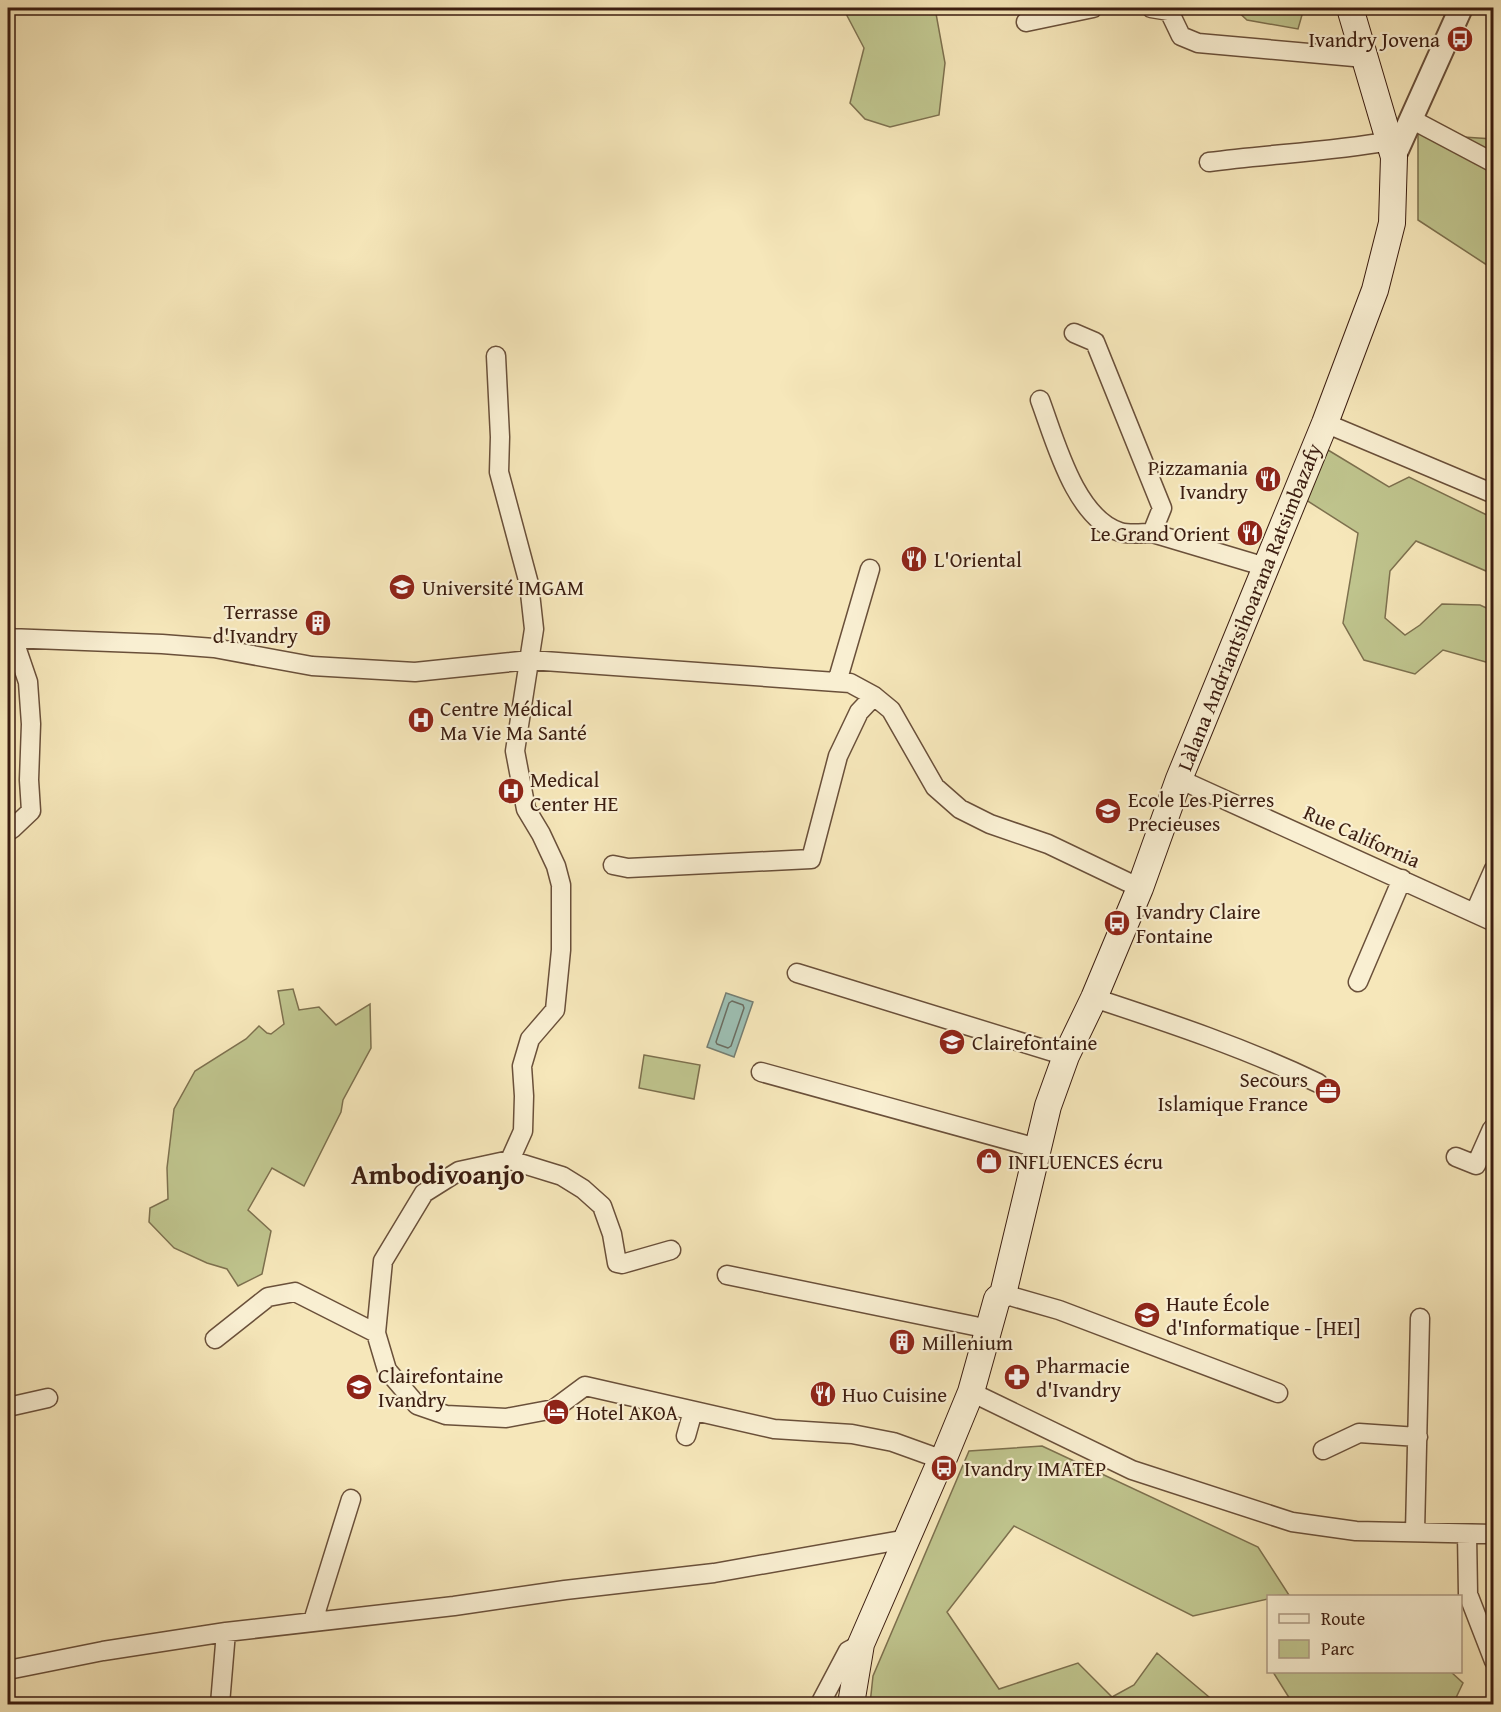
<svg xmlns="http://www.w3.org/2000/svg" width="1501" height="1712" viewBox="0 0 1501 1712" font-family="'Gentium Book Plus',serif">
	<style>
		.green { fill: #bfc48d; stroke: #7d704e; stroke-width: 1.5 }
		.water { fill: #9dbfb3; stroke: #767e72; stroke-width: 1.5 }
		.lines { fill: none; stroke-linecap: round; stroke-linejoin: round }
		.shore { stroke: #6c6e62; stroke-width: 1.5 }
		.minor-casing { stroke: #6a503a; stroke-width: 21 }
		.tertiary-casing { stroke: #6a503a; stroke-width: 26 }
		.secondary-casing { stroke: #3b1d10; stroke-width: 28 }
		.minor { stroke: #f9efd2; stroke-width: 18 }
		.tertiary { stroke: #f9efd2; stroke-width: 22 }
		.secondary { stroke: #f9efd2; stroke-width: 26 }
		.labels { text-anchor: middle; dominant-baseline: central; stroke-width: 4.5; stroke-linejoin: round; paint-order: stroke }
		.poi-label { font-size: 21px; fill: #3b1d10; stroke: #f9efd2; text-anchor: start }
		.street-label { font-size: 21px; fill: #3b1d10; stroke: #f9efd2 }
		.district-label { font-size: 27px; font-weight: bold; fill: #3b1d10; stroke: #f9efd2 }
	</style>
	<rect width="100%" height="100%" fill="#f6e7ba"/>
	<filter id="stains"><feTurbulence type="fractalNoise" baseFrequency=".00333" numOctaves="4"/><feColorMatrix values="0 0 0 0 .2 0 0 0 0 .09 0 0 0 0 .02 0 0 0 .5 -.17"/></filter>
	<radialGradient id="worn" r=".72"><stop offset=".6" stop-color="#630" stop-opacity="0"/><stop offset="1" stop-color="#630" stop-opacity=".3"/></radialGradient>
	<path class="green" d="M843 8H935L945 63 939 115 890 127 865 119 850 103 864 48Z
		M1234 8H1304L1298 29 1247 20Z
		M1418 134 1493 139V269L1418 220Z
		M1328 450 1389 487 1409 477 1493 518V574L1416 541 1390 571 1385 618 1405 635 1420 625 1442 604 1480 605 1493 611V664L1443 650 1415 674 1364 660 1343 623 1358 533 1306 500Z
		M293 989 299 1010 319 1007 336 1025 370 1004 371 1048 343 1100 341 1112 304 1186 272 1168 248 1210 271 1231 262 1274 238 1286 227 1269 207 1263 174 1248 149 1222 150 1208 168 1199 167 1168 174 1109 195 1071 246 1039 259 1026 267 1033 271 1034 284 1024 278 991Z
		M644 1055 700 1065 694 1099 639 1088Z
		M1042 1446 1258 1547 1289 1595 1268 1596V1599L1193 1616 1014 1526 947 1612 999 1689 1078 1663 1112 1697 1134 1685 1157 1653 1209 1697 1201 1704H870L873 1676 969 1451Z
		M1273 1672H1451L1463 1683 1453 1704H1293Z"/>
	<path class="water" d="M726 993 753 1002 734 1057 707 1047Z"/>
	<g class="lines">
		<path class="shore" d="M732 1001 743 1005 744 1008 731 1046 728 1048 717 1044 716 1042 729 1003Z"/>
		<defs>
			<path id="minor" d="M1151 8 1169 11 1181 36 1198 43 1365 58
				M1026 22 1093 8
				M1411 119 1494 163
				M1209 162C1269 154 1330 152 1390 141
				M1074 333 1095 342 1162 508 1152 533 1266 567
				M496 356 500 437 499 472 529 584 534 629 515 751 526 809 541 834 556 866 561 885V950L555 1010 530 1039 522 1066 524 1096 523 1131 510 1160
				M1040 400C1055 440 1075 518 1120 532 1129 535 1142 533 1152 533
				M1325 423 1494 494
				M8 638 162 644 214 648 312 666 415 672 530 660 850 683 874 696 891 710 935 787 960 809 990 824 1048 844 1140 888
				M837 682 870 569
				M1179 779 1494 922
				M8 827 12 829 31 811 29 780 31 724 28 682 13 638
				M613 865 628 868 811 859 838 756 859 712 874 696
				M1475 912 1494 869
				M797 973 1066 1056
				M1358 982 1402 879
				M1094 998C1170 1023 1245 1048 1318 1083
				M761 1072 1037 1148
				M1456 1157 1476 1165 1492 1129 1494 1130
				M671 1250 622 1264 617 1263 612 1234 602 1206 583 1189 562 1176 510 1160 459 1171 424 1193 383 1261 376 1333 387 1370 417 1405 446 1415 506 1418 554 1409 585 1386 774 1429 852 1434 893 1442 943 1460
				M727 1275 989 1329
				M1003 1294 1059 1310 1278 1393
				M215 1339 268 1297 295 1292 376 1333
				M971 1392 1132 1470 1292 1522 1356 1531 1494 1534
				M8 1407 48 1398
				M686 1436 693 1411
				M1323 1450 1359 1433 1418 1437
				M1415 1532 1420 1318
				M1467 1534 1468 1594 1494 1661
				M313 1621 351 1499
				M8 1670 103 1651 226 1632 454 1606 565 1590 714 1573 907 1539
				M220 1704 226 1632
				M820 1704 848 1651 861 1644"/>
			<path id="tertiary" d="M1394 157 1461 8"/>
			<path id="secondary" d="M851 1704 861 1644 938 1467 943 1460 971 1392 997 1299 1003 1294 1048 1106 1066 1056 1094 998 1140 888 1179 779 1325 423 1375 290 1392 223 1394 157 1350 8"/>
		</defs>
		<use href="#minor" class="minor-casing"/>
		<use href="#tertiary" class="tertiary-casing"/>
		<use href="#secondary" class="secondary-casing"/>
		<use href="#minor" class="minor"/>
		<use href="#tertiary" class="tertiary"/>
		<use href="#secondary" class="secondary"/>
	</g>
	<defs>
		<symbol id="bus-disc" viewBox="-11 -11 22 22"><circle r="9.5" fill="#8f2418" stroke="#f9efd2"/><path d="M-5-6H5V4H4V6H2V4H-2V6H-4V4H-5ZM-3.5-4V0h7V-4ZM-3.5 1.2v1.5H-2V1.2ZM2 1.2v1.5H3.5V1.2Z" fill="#fff"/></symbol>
		<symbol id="restaurant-disc" viewBox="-11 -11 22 22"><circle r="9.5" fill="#8f2418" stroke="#f9efd2"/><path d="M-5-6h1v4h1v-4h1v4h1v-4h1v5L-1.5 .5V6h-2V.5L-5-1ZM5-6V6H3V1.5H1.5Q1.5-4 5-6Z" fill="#fff"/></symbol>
		<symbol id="university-disc" viewBox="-11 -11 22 22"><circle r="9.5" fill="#8f2418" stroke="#f9efd2"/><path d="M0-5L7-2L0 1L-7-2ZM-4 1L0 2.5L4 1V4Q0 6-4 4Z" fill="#fff"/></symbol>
		<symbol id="building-disc" viewBox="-11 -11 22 22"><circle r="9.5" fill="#8f2418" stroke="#f9efd2"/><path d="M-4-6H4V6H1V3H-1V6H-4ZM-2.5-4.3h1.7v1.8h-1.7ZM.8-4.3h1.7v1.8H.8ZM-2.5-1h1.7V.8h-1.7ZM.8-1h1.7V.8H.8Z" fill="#fff"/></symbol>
		<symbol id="hospital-disc" viewBox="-11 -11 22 22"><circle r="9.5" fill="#8f2418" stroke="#f9efd2"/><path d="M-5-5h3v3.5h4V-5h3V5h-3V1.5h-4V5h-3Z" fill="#fff"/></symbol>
		<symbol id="school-disc" viewBox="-11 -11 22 22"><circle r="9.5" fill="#8f2418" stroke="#f9efd2"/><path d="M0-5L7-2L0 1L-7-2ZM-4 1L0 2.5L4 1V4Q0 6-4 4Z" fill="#fff"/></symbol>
		<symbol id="office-disc" viewBox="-11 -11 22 22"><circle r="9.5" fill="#8f2418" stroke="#f9efd2"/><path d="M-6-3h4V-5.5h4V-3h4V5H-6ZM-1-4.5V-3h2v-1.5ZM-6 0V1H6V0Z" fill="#fff"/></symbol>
		<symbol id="shop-disc" viewBox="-11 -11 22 22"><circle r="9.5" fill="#8f2418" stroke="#f9efd2"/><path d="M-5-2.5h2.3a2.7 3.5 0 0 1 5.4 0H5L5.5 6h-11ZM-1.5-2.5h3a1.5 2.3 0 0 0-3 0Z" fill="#fff"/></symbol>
		<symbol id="pharmacy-disc" viewBox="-11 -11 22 22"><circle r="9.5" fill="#8f2418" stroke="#f9efd2"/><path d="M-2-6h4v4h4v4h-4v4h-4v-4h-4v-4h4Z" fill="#fff"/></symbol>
		<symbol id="hotel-disc" viewBox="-11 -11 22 22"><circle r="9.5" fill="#8f2418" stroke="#f9efd2"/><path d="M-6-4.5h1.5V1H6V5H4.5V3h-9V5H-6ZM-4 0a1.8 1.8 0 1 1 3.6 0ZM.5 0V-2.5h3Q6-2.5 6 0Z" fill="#fff"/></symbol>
	</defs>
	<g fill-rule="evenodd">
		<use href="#bus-disc" x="1445" y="24" width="30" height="30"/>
		<use href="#restaurant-disc" x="1253" y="464" width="30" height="30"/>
		<use href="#restaurant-disc" x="1235" y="518" width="30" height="30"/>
		<use href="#restaurant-disc" x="899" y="544" width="30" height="30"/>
		<use href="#university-disc" x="387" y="572" width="30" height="30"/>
		<use href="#building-disc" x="303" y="608" width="30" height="30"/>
		<use href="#hospital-disc" x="406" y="705" width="30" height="30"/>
		<use href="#hospital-disc" x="496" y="776" width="30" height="30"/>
		<use href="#school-disc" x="1093" y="796" width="30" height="30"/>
		<use href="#bus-disc" x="1102" y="908" width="30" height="30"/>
		<use href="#school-disc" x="937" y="1027" width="30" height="30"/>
		<use href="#office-disc" x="1313" y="1076" width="30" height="30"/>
		<use href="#shop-disc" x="974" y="1146" width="30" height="30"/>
		<use href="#school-disc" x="1132" y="1300" width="30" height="30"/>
		<use href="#building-disc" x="887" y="1327" width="30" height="30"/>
		<use href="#pharmacy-disc" x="1002" y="1362" width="30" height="30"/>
		<use href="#school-disc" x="344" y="1372" width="30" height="30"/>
		<use href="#restaurant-disc" x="808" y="1379" width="30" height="30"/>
		<use href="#hotel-disc" x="541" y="1397" width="30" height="30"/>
		<use href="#bus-disc" x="929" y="1453" width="30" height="30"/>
	</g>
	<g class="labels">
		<g class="poi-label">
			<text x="1440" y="39" text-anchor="end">Ivandry Jovena</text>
			<text x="1248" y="467" text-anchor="end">Pizzamania<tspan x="1248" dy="24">Ivandry</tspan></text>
			<text x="1230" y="533" text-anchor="end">Le Grand Orient</text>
			<text x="934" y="559">L'Oriental</text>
			<text x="422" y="587">Université IMGAM</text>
			<text x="298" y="611" text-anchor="end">Terrasse<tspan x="298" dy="24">d'Ivandry</tspan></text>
			<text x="440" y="708">Centre Médical<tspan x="440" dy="24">Ma Vie Ma Santé</tspan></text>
			<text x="530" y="779">Medical<tspan x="530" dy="24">Center HE</tspan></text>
			<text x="1128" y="799">Ecole Les Pierres<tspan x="1128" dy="24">Precieuses</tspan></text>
			<text x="1136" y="911">Ivandry Claire<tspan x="1136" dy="24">Fontaine</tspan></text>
			<text x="972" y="1042">Clairefontaine</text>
			<text x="1308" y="1079" text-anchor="end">Secours<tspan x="1308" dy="24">Islamique France</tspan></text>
			<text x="1008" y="1161">INFLUENCES écru</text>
			<text x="1166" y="1303">Haute École<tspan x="1166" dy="24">d'Informatique - [HEI]</tspan></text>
			<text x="922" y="1342">Millenium</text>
			<text x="1036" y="1365">Pharmacie<tspan x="1036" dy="24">d'Ivandry</tspan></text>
			<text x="378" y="1375">Clairefontaine<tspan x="378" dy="24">Ivandry</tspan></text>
			<text x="842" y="1394">Huo Cuisine</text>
			<text x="576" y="1412">Hotel AKOA</text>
			<text x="964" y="1468">Ivandry IMATEP</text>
		</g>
		<g class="street-label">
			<text transform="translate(1249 607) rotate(-68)">Làlana Andriantsihoarana Ratsimbazafy</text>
			<text transform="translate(1362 836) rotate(24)">Rue California</text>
		</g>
		<g class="district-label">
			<text x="438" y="1174">Ambodivoanjo</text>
		</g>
	</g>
	<rect width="1501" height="1712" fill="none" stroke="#f6e7ba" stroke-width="30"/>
	<rect x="9" y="9" width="1483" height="1694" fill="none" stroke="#3b1d10" stroke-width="3"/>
	<rect x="15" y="15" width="1471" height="1682" fill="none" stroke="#3b1d10" stroke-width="1.5"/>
	<rect x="1267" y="1595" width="195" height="78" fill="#f9efd2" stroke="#ad9b84" stroke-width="1.5"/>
	<rect x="1279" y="1614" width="30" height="9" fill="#f9efd2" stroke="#ad9b84" stroke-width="1.5"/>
	<text x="1321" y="1625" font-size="18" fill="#3b1d10">Route</text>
	<rect x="1279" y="1640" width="30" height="18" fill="#bfc48d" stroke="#ad9b84" stroke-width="1.5"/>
	<text x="1321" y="1655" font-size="18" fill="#3b1d10">Parc</text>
	<rect width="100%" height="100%" filter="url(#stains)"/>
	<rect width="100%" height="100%" fill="url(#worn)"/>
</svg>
